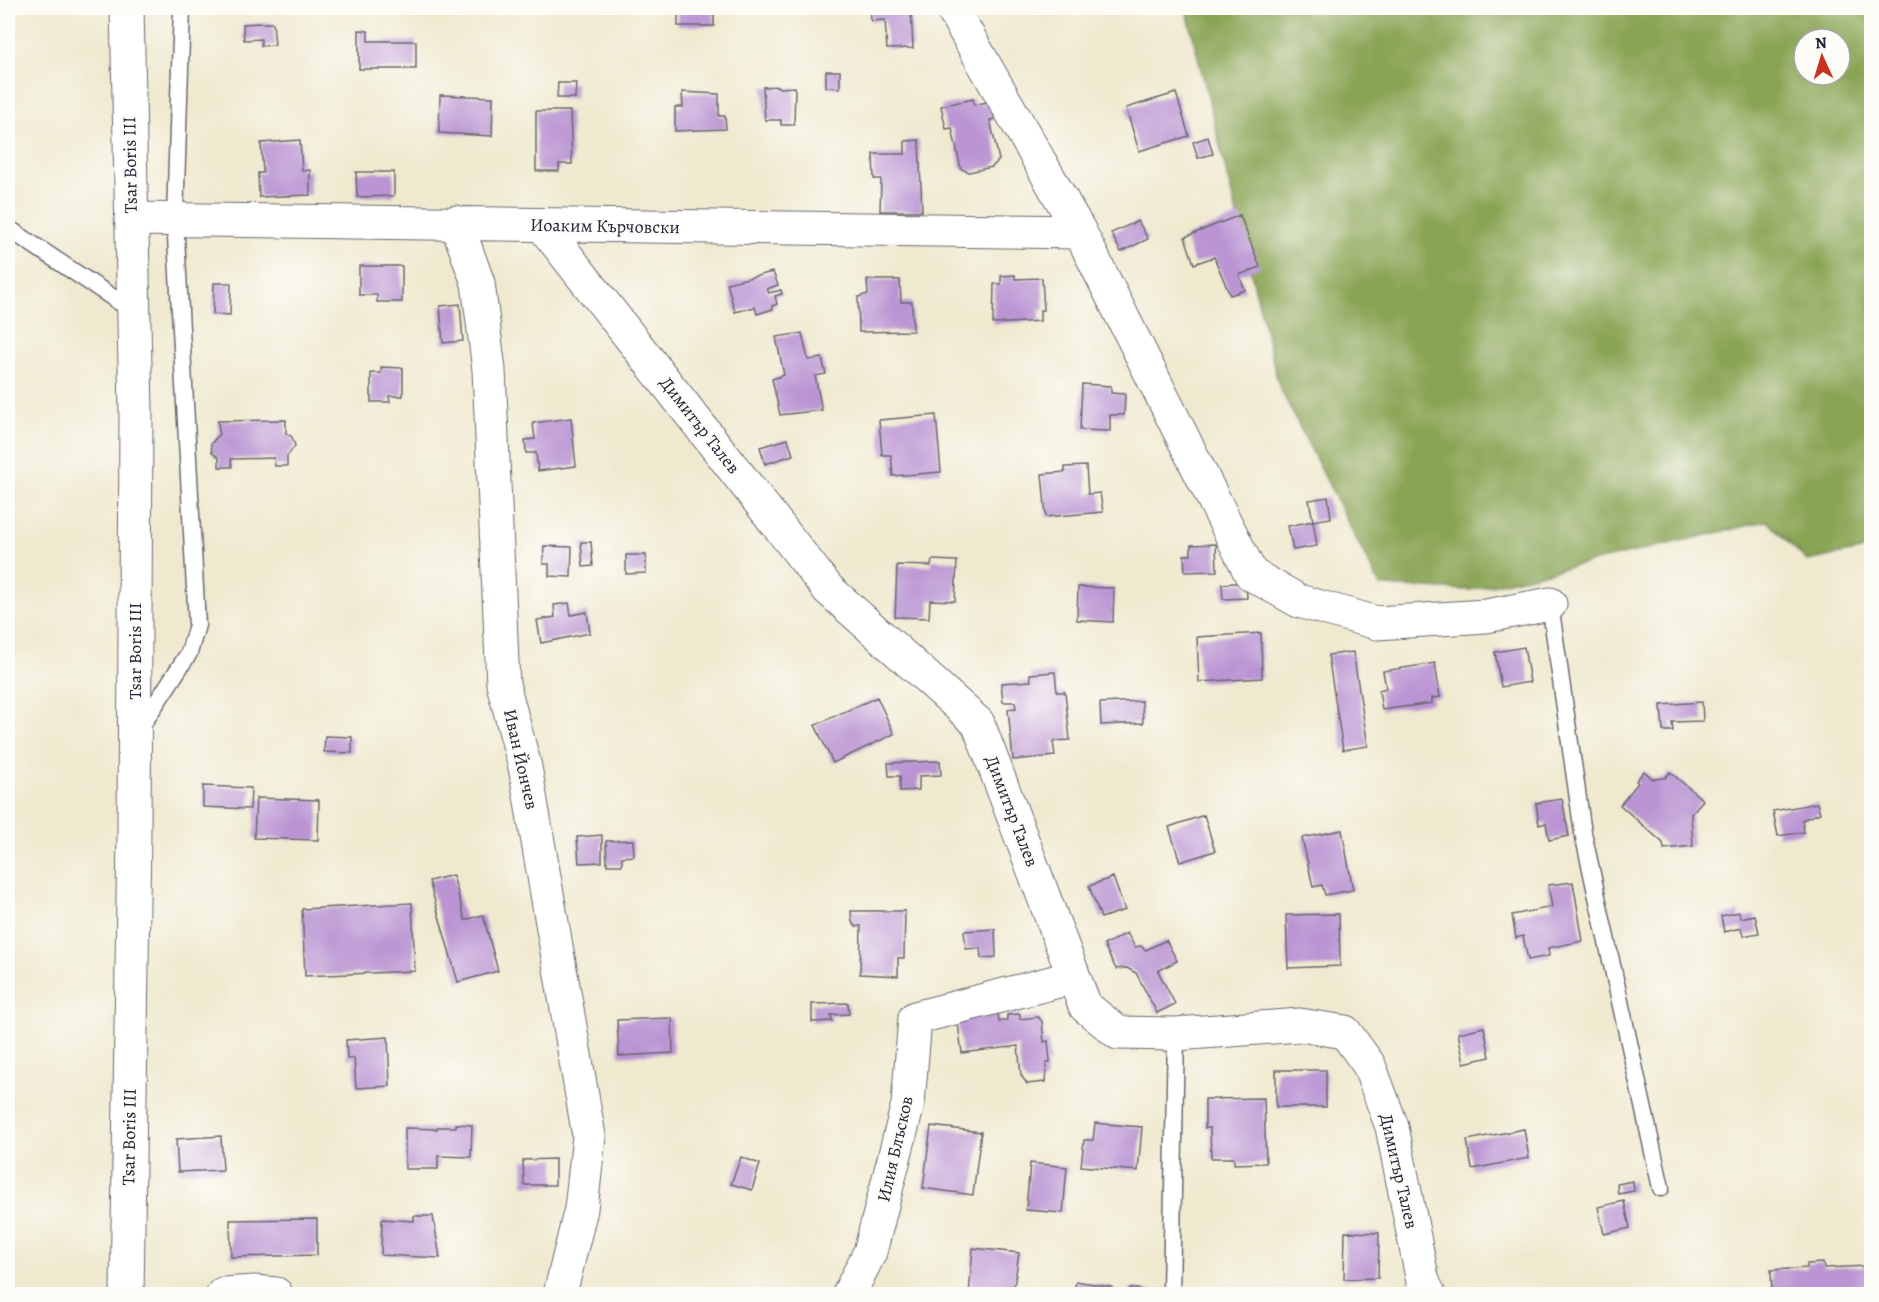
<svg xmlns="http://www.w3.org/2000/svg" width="1879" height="1302" viewBox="0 0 1879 1302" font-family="Alegreya,serif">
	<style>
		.forest { fill: #8aa455; stroke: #566348; stroke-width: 1.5; fill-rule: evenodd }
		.building { fill: #ba94d3 }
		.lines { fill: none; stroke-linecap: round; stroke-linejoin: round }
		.service-casing { stroke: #6a686f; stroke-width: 19 }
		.minor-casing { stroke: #6a686f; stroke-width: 35 }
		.tertiary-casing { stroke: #6a686f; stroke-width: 35 }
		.service { stroke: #fff; stroke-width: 16 }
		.minor { stroke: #fff; stroke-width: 33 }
		.tertiary { stroke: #fff; stroke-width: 33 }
		.labels { text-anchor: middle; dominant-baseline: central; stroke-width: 5; stroke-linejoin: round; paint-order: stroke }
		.street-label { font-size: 18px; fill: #22223b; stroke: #fdfcf7 }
	</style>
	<rect width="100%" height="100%" fill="#fdfcf7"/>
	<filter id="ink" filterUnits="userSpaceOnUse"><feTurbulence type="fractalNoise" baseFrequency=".0167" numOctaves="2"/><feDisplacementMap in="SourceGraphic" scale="12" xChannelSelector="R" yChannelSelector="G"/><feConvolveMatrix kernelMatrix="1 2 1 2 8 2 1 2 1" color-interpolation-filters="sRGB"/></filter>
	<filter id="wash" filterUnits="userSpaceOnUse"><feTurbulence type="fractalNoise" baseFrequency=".008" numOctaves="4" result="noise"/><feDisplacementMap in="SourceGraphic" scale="24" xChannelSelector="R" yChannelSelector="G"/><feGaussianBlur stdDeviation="1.35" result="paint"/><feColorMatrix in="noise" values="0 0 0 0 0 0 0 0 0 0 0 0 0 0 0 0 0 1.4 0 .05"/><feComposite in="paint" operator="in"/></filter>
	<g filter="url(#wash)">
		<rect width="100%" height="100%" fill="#efe9cf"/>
		<path class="forest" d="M1186 8H1871V548L1807 561 1767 521 1470 590 1380 586 1279 386ZM1804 39H1840V75H1804Z"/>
		<g id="blocks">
			<path class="building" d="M678 8H714V26H678Z
				M870 8H911L913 48 887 49 885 20 871 21Z
				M1094 8H1114L1095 13Z
				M260 23H273L275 45 261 46V39L244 40 243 24Z
				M359 30 368 31V41H416V69H359Z
				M826 71H840V88L826 87Z
				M558 83H576L575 98H557Z
				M778 86 779 88 795 87 794 125H781V120H765L763 87Z
				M682 92 719 94V116H725L726 129 675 131V107H683Z
				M1176 93 1189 136 1139 151 1126 108Z
				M440 95 493 97 492 136 439 133Z
				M973 99 974 105 991 101 995 119 990 120 999 160 992 167 969 172 961 169 952 128 946 129 941 106Z
				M536 111H570L572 164H559V171H536Z
				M1208 137 1213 154 1198 158 1193 142Z
				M300 140 302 171 310 170V195L259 197 258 173H263L261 143Z
				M919 140 922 211H880L881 179H874L873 154H905V141Z
				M356 172H394V196L357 197Z
				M1240 215 1260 267 1239 275 1245 290 1230 295 1214 257 1194 264 1185 237Z
				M1138 221 1148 239 1121 252 1111 233Z
				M359 266H402V302H377V295H359Z
				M773 272 778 285 767 289 769 293 781 290 782 294 775 296 777 304 772 306 773 309 757 314 755 307 735 312 727 283Z
				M1015 275V279L1042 278 1044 310H1040V321L993 324 994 284H1001V276Z
				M867 280H900L901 302H912L913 331 859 332 858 297 868 294Z
				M214 283H231L230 315 213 314Z
				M460 304 463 341 443 343 440 306Z
				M802 333 808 360 822 358 826 374 815 376 822 410 780 415 772 379 784 375 776 337Z
				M381 367 403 368V396H389L390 402H371V373H381Z
				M1082 384 1111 386V393L1125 394 1124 415H1110V431L1080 430Z
				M936 415 941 472 893 476 891 455H882L879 420Z
				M571 418 576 466 538 471 536 453H526L525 440 535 439 533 423Z
				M286 420V433L292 437 295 446 287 456V466H275L274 458 231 459 232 467H219V458L212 452 211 444 219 434 218 421Z
				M788 439 793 455 765 464 760 447Z
				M1086 466 1088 494 1100 493 1103 512 1046 517 1042 474 1065 472V467Z
				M1328 497 1331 518 1313 521 1309 500Z
				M1313 521 1317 546 1293 550 1288 526Z
				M581 542H591L593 566 583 567Z
				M1216 544 1217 571 1185 572 1184 555H1191V545Z
				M544 546 572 547 571 577 549 576V564H543Z
				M626 555H646V573L626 574Z
				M932 560 957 561 955 601 930 600 929 618 895 617 897 565 931 566Z
				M1246 582 1247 598 1223 599 1222 584Z
				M1078 587 1114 588 1113 622 1077 620Z
				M569 603 571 615 587 612 590 633 541 643 537 620 555 617 554 605Z
				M1261 633 1262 678 1199 682 1197 637Z
				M1524 647 1530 682 1501 687 1495 652Z
				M1353 652 1368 746 1343 750 1328 655Z
				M1435 663 1440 697 1432 698V703L1382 710 1379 690 1386 688 1383 671Z
				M1055 672 1057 692H1065L1070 740 1053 741 1055 756 1013 760 1008 709 1016 708 1015 702H1003L1001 683 1031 681 1030 674Z
				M877 697 894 734 833 763 815 725Z
				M1142 701 1143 723 1101 725 1100 703Z
				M1702 702 1703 721 1672 722 1673 731H1663L1661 705Z
				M325 736 352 737V753L324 752Z
				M940 761 941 775 919 776V790L900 791V776H889L888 763Z
				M1644 771 1653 779 1665 778 1670 772 1703 800 1691 814 1693 846 1664 849 1663 843 1620 805 1638 783 1636 781Z
				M203 786 251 788 250 809 203 807Z
				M256 798 319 800 318 840 254 838Z
				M1562 799 1569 836 1549 840 1546 823 1539 825 1536 803Z
				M1817 803 1820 813 1802 820 1804 832 1778 836 1773 811Z
				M1204 815 1215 851 1180 862 1169 827Z
				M1342 830 1353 890 1325 895 1322 885 1313 887 1302 838Z
				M602 835V862L579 863 577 837Z
				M633 840 634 856 622 857V865H607L606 841Z
				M453 875 465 920 483 915 498 971 458 982 429 881Z
				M1113 877 1125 910 1101 918 1089 886Z
				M1573 882 1583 941 1548 948 1549 956 1528 960 1523 936 1516 938 1512 915 1552 907 1548 885Z
				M412 903 415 971 305 976 302 909Z
				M851 911H905L904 958H898V976L860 974 861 926 856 927 852 922Z
				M1739 912 1740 918 1755 915 1759 933 1743 936 1741 928 1724 932 1721 916Z
				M1339 914 1340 966 1288 968 1286 915Z
				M995 929 996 957 981 958 980 948 966 949 964 931Z
				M1127 933 1135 947 1141 946 1146 950 1166 940 1177 961 1158 971 1175 1004 1157 1013 1136 973 1127 968 1116 969 1104 945Z
				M848 1003 849 1014 831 1015 832 1021 812 1022V1004Z
				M998 1012 999 1022 1007 1020V1015L1020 1014V1019L1038 1017 1042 1021 1044 1042 1048 1041 1050 1062H1047L1045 1082 1027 1084 1021 1075 1018 1046 962 1053 957 1017Z
				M672 1018 673 1053 619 1056 617 1020Z
				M1484 1027 1490 1057 1464 1063 1458 1033Z
				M388 1037 390 1086 356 1088 354 1058 347 1059 346 1040Z
				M1276 1070H1326V1107H1276Z
				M1264 1098 1266 1163 1234 1164V1158H1211L1210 1128H1205V1099Z
				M1095 1123 1142 1127 1138 1171 1081 1166 1084 1140H1093Z
				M456 1124 472 1125 471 1157 438 1156V1169H405V1128L437 1129V1127H456Z
				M931 1126 981 1132 973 1195 923 1188Z
				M1524 1129 1529 1158 1472 1169 1467 1140Z
				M221 1136 223 1170 178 1172 176 1139Z
				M741 1157 760 1164 752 1190 731 1184Z
				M555 1159V1185H524L523 1160Z
				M1030 1163 1067 1167 1063 1213 1026 1210Z
				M1633 1181 1634 1191 1618 1194 1617 1184Z
				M1624 1201 1630 1228 1604 1234 1598 1207Z
				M414 1216H433L440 1258 381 1255 382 1219 414 1221Z
				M317 1219V1255L231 1257 230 1220Z
				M1345 1232 1379 1233 1378 1278 1344 1279Z
				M973 1248 1019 1253 1013 1294H969Z
				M1823 1263 1824 1268 1867 1266 1868 1294H1772L1771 1270 1807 1268V1264Z
				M1076 1281 1112 1287 1111 1294H1074Z
				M1130 1288 1149 1291 1148 1294H1129Z"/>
		</g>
	</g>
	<g filter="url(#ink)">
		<use href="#blocks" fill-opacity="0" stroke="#6a686f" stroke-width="1.5"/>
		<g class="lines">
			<defs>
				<path id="service" d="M8 228 133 311
					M1550 604 1583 833 1661 1188
					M140 728 189 653 197 625 175 218 182 8
					M1171 1293 1176 1034"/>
				<path id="minor" d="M952 8 1080 232 1251 574 1299 601 1377 623 1486 616 1550 604
					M131 219 1080 232
					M456 222 478 283 489 370 503 684 525 767 589 1136 581 1209 560 1294
					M543 226 828 589 978 723 1085 1006 1118 1033 1176 1034 1300 1025 1345 1032 1369 1065 1392 1127 1423 1282 1429 1294
					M223 1294 255 1292 276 1294
					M849 1294 870 1252 908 1104 915 1018 1074 977"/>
				<path id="tertiary" d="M127 1294 134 835 136 411 127 8"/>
			</defs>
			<use href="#service" class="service-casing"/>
			<use href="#minor" class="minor-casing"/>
			<use href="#tertiary" class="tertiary-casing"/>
			<use href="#service" class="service"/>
			<use href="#minor" class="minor"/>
			<use href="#tertiary" class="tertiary"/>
		</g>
	</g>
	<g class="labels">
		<g class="street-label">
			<text transform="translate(130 165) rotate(-91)">Tsar Boris III</text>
			<text transform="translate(605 226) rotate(1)">Иоаким Кърчовски</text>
			<text transform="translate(700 425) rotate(52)">Димитър Талев</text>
			<text transform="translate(135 651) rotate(-90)">Tsar Boris III</text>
			<text transform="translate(521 759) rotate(77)">Иван Йончев</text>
			<text transform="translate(1012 811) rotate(69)">Димитър Талев</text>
			<text transform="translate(129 1137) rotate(-89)">Tsar Boris III</text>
			<text transform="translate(895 1149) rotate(-77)">Илия Блъсков</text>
			<text transform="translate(1399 1171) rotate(77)">Димитър Талев</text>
		</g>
	</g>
	<rect width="1879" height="1302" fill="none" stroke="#fdfcf7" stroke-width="30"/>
	<g transform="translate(1822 57) rotate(356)"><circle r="28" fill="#fdfcf7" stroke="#a5a5ac" stroke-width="1.5"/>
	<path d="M0-4.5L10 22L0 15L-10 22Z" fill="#c8321e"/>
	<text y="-9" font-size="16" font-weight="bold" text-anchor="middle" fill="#22223b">N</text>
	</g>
</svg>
